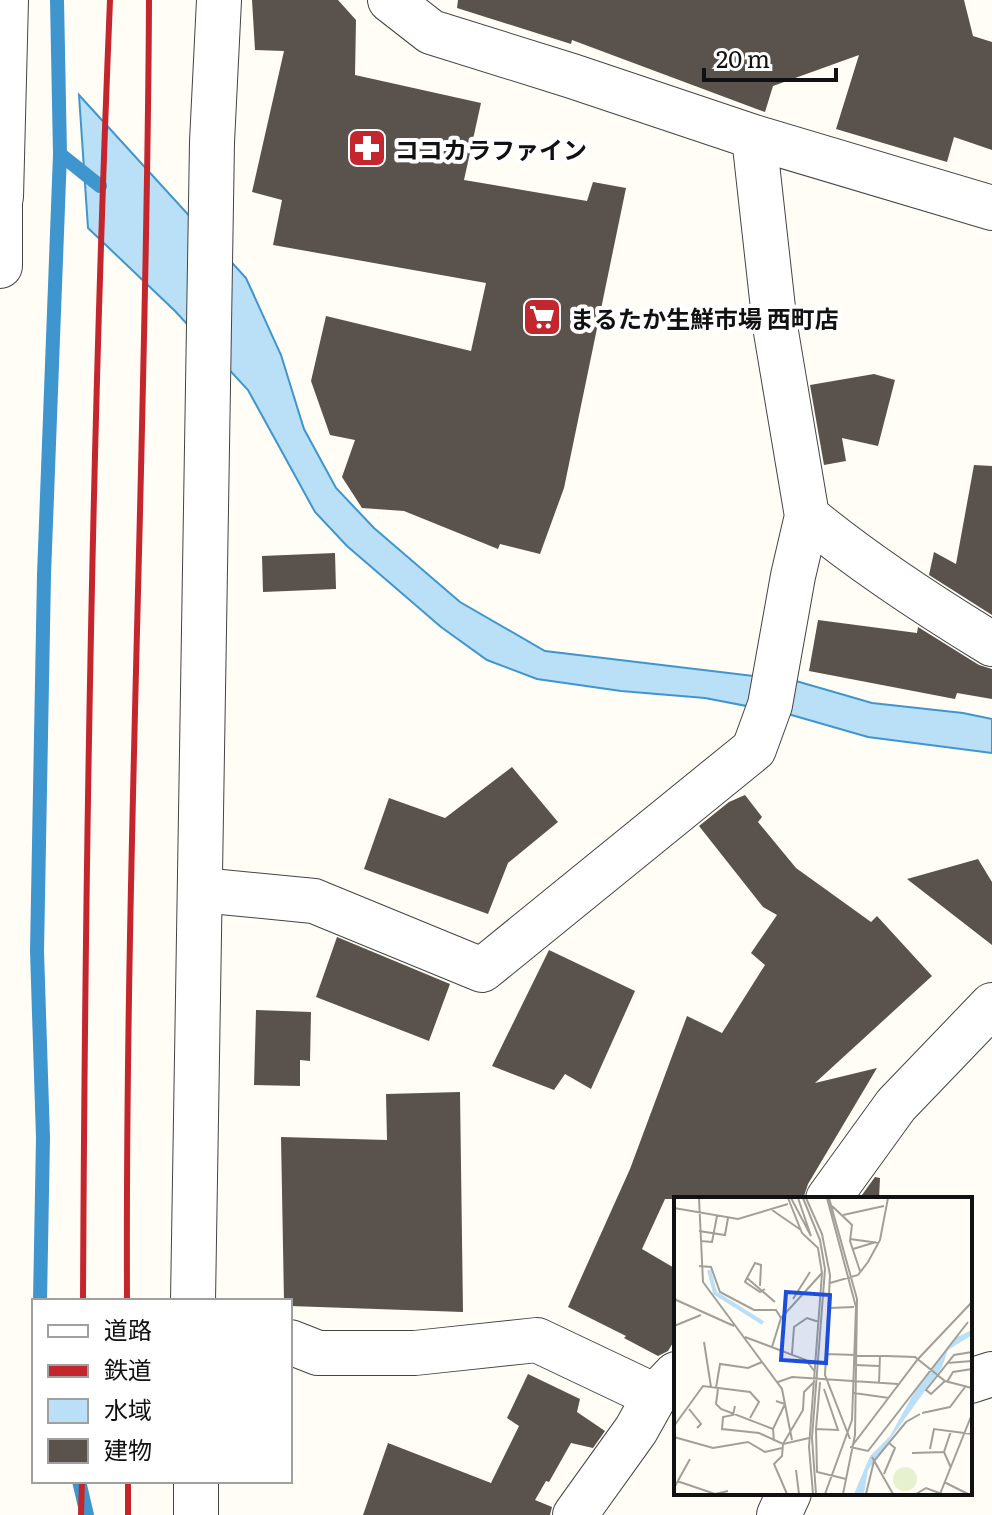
<svg xmlns="http://www.w3.org/2000/svg" width="992" height="1515" viewBox="0 0 992 1515" font-family="Literata,'Noto Sans JP',serif">
	<style>
		.water { fill: #b9e0f7; stroke: #3f96cf; stroke-width: 2 }
		.lines { fill: none; stroke-linecap: round; stroke-linejoin: round }
		.stream { stroke: #3f96cf; stroke-width: 14 }
		.building { fill: #5a524d }
		.minor-casing { stroke: #444; stroke-width: 46 }
		.tertiary-casing { stroke: #444; stroke-width: 46 }
		.minor { stroke: #fff; stroke-width: 44 }
		.tertiary { stroke: #fff; stroke-width: 44 }
		.rail { stroke: #c4262e; stroke-width: 6 }
		.labels { text-anchor: middle; dominant-baseline: central; stroke-width: 8; stroke-linejoin: round; paint-order: stroke }
		.poi-label { font-size: 24px; font-weight: bold; fill: #111; stroke: #fff; text-anchor: start }
		.inset-river { fill: none; stroke: #b9e0f7; stroke-width: 4 }
		.inset-road { fill: none; stroke: #a09f9a; stroke-width: 2 }
		.view { fill: #1d4ed8; fill-opacity: 0.15; stroke: #1d4ed8; stroke-width: 4 }
		.inset-edge { fill: none; stroke: #111; stroke-width: 4 }
	</style>
	<rect width="100%" height="100%" fill="#fffdf5"/>
	<path class="water" d="M79 95 246 278 281 355 304 429 336 488 374 528 460 602 545 651 796 681 872 703 963 713 992 719V753L868 737 788 714 705 698 621 691 537 679 487 660 441 627 347 546 315 512 248 390 175 311 88 228Z"/>
	<g class="lines">
		<path class="stream" d="M60 154 100 186
			M40 1301 43 1138 37 951 44 575 60 154 57 0
			M79 1481 87 1515"/>
	</g>
	<path class="building" d="M252 0H338L356 20 355 75 481 103 464 180 587 201 593 182 626 188 564 488 540 554 500 544 498 549 404 511 362 508 342 477 355 440 330 435 311 381 326 316 471 351 486 283 273 245 282 200 252 192 284 51 255 50Z
		M458 0H964L973 36 992 42V150L954 137 947 162 836 129 859 55 773 86 765 112 572 40 571 44 457 8Z
		M874 374 895 380 878 446 842 438 846 461 824 465 810 385Z
		M974 465 992 466V615L929 575 934 552 956 564Z
		M335 553 336 589 263 592 262 556Z
		M818 620 917 633 918 627 979 665 992 669V699L957 693 955 699 809 671Z
		M512 767 558 822 508 863 488 914 364 869 389 798 445 818Z
		M745 795 762 817 758 822 796 868 871 922 877 916 932 976 815 1083 877 1068 808 1184 803 1199H665L642 1249 676 1269V1338L668 1351 658 1356 624 1338 626 1336 568 1307 630 1169 687 1016 722 1033 765 965 751 953 777 915 763 907 699 826 729 802Z
		M978 859 992 882V945L907 879Z
		M337 937 450 984 429 1041 316 997Z
		M549 950 635 991 591 1089 565 1074 554 1090 492 1066Z
		M256 1010 311 1012 310 1061 300 1060V1086L254 1085Z
		M460 1092 463 1312 290 1306V1301H284L281 1137 387 1140 386 1094Z
		M875 1177 880 1178 879 1199H859Z
		M528 1374 580 1399 577 1412 605 1431 593 1448 571 1443 549 1482 546 1481 535 1500 552 1507 550 1515H363L388 1443 491 1483 519 1426 507 1418Z"/>
	<g class="lines">
		<defs>
			<path id="minor" d="M390 0 431 32 572 76 754 137 992 208
				M1 197 6 0
				M807 516C865 564 928 605 992 644
				M201 890 314 901 482 970 754 749 770 705 793 576 807 516 775 326 754 137
				M828 1199 896 1105 992 1005
				M290 1342 318 1353H415L537 1340 655 1396
				M970 1381 992 1374
				M575 1515 636 1430 655 1396 676 1374
				M779 1515 789 1493"/>
			<path id="tertiary" d="M0 197V266
				M193 1301 212 142 219 0
				M196 1481V1515"/>
		</defs>
		<use href="#minor" class="minor-casing"/>
		<use href="#tertiary" class="tertiary-casing"/>
		<use href="#minor" class="minor"/>
		<use href="#tertiary" class="tertiary"/>
		<path class="rail" d="M83 1301C85 867 92 434 110 0
			M127 1301C125 867 147 434 149 0
			M128 1481V1515
			M81 1515 82 1481"/>
	</g>
	<defs>
		<symbol id="pharmacy-square" viewBox="-11 -11 22 22"><rect x="-9" y="-9" width="18" height="18" rx="4" fill="#c4262e" stroke="#fff"/><path d="M-2-6h4v4h4v4h-4v4h-4v-4h-4v-4h4Z" fill="#fff"/></symbol>
		<symbol id="supermarket-square" viewBox="-11 -11 22 22"><rect x="-9" y="-9" width="18" height="18" rx="4" fill="#c4262e" stroke="#fff"/><path d="M-6-5.5h2.5l.6 2H6L4.5 2H-2.5L-4.4-4H-6ZM-1.5 3.2a1.3 1.3 0 1 0 .1 0ZM3 3.2a1.3 1.3 0 1 0 .1 0Z" fill="#fff"/></symbol>
	</defs>
	<g fill-rule="evenodd">
		<use href="#pharmacy-square" x="345" y="126" width="44" height="44"/>
		<use href="#supermarket-square" x="520" y="295" width="44" height="44"/>
	</g>
	<g class="labels">
		<g class="poi-label">
			<text x="395" y="148">ココカラファイン</text>
			<text x="570" y="317">まるたか生鮮市場 西町店</text>
		</g>
	</g>
	<g transform="translate(674 1197)">
		<rect width="298" height="298" fill="#fffdf5"/>
		<path d="M219 282a12 12 0 1 1 24 0a12 12 0 1 1-24 0Z" fill="#e6f2cf"/>
		<path d="M298 133V138L274 153 268 170 194 273 190 297H180L196 259 216 239 240 196 281 141Z" fill="#b9e0f7"/>
		<path class="inset-river" d="M35 73 41 96 89 126"/>
		<path class="inset-road" d="M25 1 29 85 108 192 118 243M114 1 128 36 144 51 148 76 135 250 139 297M117 1 137 39 124 1M129 1 146 43 151 72 138 241 142 297M132 1 148 37 156 78 151 178 176 242M155 1 183 102 181 238 169 297M158 9 178 28 176 44 186 74M0 11 64 22 114 7M98 13 127 33M169 18 210 9M25 34 51 38 54 21M176 42 205 46M26 44 38 45 43 19M179 52 202 45M25 69 37 70 46 95 80 113H102L107 121M73 81 71 85 86 95 91 92M156 86 184 78 194 65 206 43 214 1M86 89 87 68 81 66 73 81 101 105M0 102 60 129M119 102 136 75M156 111 180 110M0 129 27 118M71 140 132 163 141 175M30 145 37 190M98 150 107 121 148 76M118 157 120 130 133 121 145 125M152 157 241 160 271 184 298 191M273 166 298 164M181 168 205 169M271 184 257 197 252 193 280 158 298 155M104 185 118 180 224 187M273 185 279 175 298 172M205 187 206 158M42 191 46 167 74 171 88 165M44 192 42 207 47 212 99 232M150 192 164 233 142 232 143 275 172 282M180 196 215 201M61 209 59 218 49 220 48 232 85 236 109 247 129 213 130 195 140 185M15 212 27 227 23 231M248 216 276 210 291 190M0 229 29 189 76 195 85 205 76 221M142 232 146 185M277 234 270 255 277 271M0 240 39 251 74 245 91 255 108 251M100 244 99 232 111 207 102 204M178 249 244 162 298 105M176 250 194 254 294 125M256 252 260 232 298 237M238 256 270 255M198 260 219 297M122 273 125 297M210 277 221 251 215 246M3 284 41 297 54 294M270 285 294 297M0 291 16 262M113 297 100 267 108 259 109 247 135 241M151 297 178 223 182 110 153 1M192 297 200 264 232 225 246 217M242 297 252 291 268 297M266 297 298 217"/>
		<path class="view" d="M112 95 156 98 152 166 107 163Z"/>
		<rect width="298" height="298" class="inset-edge"/>
	</g>
	<rect x="32" y="1299" width="260" height="184" fill="#ffffff" stroke="#a0a0a0" stroke-width="2"/>
	<rect x="48" y="1325" width="40" height="12" fill="#ffffff" stroke="#a0a0a0" stroke-width="2"/>
	<text x="104" y="1339" font-size="24" fill="#111111">道路</text>
	<rect x="48" y="1365" width="40" height="12" fill="#c4262e" stroke="#a0a0a0" stroke-width="2"/>
	<text x="104" y="1379" font-size="24" fill="#111111">鉄道</text>
	<rect x="48" y="1399" width="40" height="24" fill="#b9e0f7" stroke="#a0a0a0" stroke-width="2"/>
	<text x="104" y="1419" font-size="24" fill="#111111">水域</text>
	<rect x="48" y="1439" width="40" height="24" fill="#5a524d" stroke="#a0a0a0" stroke-width="2"/>
	<text x="104" y="1459" font-size="24" fill="#111111">建物</text>
	<path d="M704 68v12h132v-12" fill="none" stroke="#111111" stroke-width="4"/>
	<text x="716" y="68" font-size="24" fill="#111111" stroke="#ffffff" stroke-width="6" paint-order="stroke">20 m</text>
</svg>
